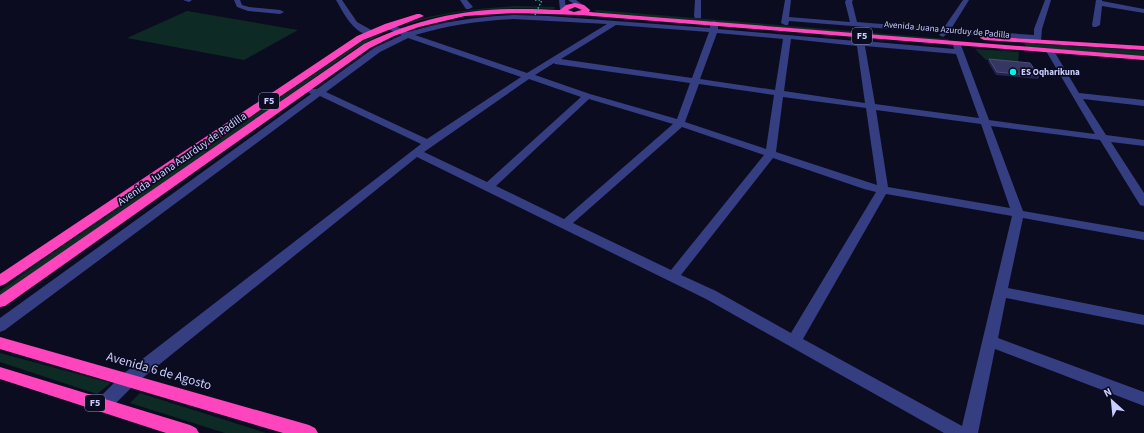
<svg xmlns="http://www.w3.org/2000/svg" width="1144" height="433" viewBox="0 0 1144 433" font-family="'Source Sans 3',sans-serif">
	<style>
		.green { fill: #0e2a24 }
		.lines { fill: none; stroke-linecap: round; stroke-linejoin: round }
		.path { stroke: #28b596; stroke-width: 1.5; stroke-dasharray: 1.5 2; stroke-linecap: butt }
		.minor { fill: #343e81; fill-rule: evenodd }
		.highway { fill: #ff45bd; fill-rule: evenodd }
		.path-bridge { stroke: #28b596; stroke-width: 1.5; stroke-dasharray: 1.5 2; stroke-linecap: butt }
		.wall { fill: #24244f }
		.building { fill: #363662; stroke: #4d4e7b }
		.poi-dot { fill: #00f5e5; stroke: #0c0c20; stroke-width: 1.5 }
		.labels { text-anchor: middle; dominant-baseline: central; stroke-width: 3.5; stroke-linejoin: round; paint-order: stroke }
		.far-street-label { font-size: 9px; fill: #cacdff; stroke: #0c0c20 }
		.far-poi-label { font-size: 9px; font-weight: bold; fill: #cacdff; stroke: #0c0c20; text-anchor: start }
		.shield { fill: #0c0c20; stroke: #9193bc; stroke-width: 1 }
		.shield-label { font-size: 10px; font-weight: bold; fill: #cacdff }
		.street-label { font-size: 11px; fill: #cacdff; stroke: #0c0c20 }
		.near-street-label { font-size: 13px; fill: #cacdff; stroke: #0c0c20 }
	</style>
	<rect width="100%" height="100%" fill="#0c0c20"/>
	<path class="green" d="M517 6 555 7 554 9C504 7 456 9 408 24L405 23C442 12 479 8 517 6Z
		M596 10 948 39 949 41 617 14 595 12Z
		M187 11 298 30 244 60 127 38Z
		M384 31H387L355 49 0 298V291L43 260 362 42Z
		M1024 43 1144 51V56L1026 47Z
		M975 49 1019 52 1018 62 986 60Z
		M0 353 111 383 97 394 0 362Z
		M140 393 266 433H225L130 403Z"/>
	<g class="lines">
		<path class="path" d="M535 0H542"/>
		<path class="minor" d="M183 0H192L189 2Z
			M234 0H240L242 5 249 7 280 10 284 12 280 14 248 11 237 7Z
			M336 0H342L357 22 373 31V35C355 37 343 12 336 0Z
			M460 0H467L473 7 469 9H466Z
			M559 0H565L566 10H560Z
			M568 0H576L583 5 577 6Z
			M695 0H701V18H695L694 16Z
			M785 0H791L789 17 850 22 845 2 846 0H853L852 2 857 22 943 29 963 0H969L951 29 1034 35V29L1045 0H1051L1042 29 1041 40 1030 41 1026 39 948 33 943 37 939 35 941 33 789 21 788 25H785L781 23Z
			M1096 0H1102V1L1144 9V13L1102 6 1100 25 1096 27H1093L1092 25Z
			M513 15 548 16 710 28V23L714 21 718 23V29L856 41 855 38 859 36H862L864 41 954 49 953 45 957 43 961 45 989 120 996 121 1095 134 1046 51 1050 49 1054 51 1079 93 1144 100V106L1083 99 1106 135 1144 140V146L1111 142 1144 193V206L1140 205 1100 140 991 126 1023 211 1144 232V240L1023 218 1008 288 1144 315V325L1006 298 998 338 1144 392V406L995 349 978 433H944L706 299 417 157 135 384 109 410 103 412 97 410 95 405 97 400 123 374 421 144 320 96 5 330 0 332V318L311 94 307 91 309 89H317L374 48 402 35 385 28V24H391L408 32C446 21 474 17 513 15ZM513 19 607 24 527 73 415 35C449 25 478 21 513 19ZM616 25 709 32 692 78 561 59ZM717 33 783 39 775 90 700 79ZM408 38 521 77 427 139 326 92 380 52ZM791 39 857 46 865 103 784 91ZM865 46 956 54 979 118 875 104ZM554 63 555 64 690 83 677 119 590 94 535 75ZM529 79 581 97 487 182 424 152ZM699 84 774 95 766 149 685 122ZM783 97 866 108 877 185 776 152ZM589 99 673 124 564 219 496 186ZM876 110 981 124 1010 208 888 187ZM682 127 764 155 671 270 573 223ZM773 158 864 189 876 192 791 333 716 291 681 275ZM886 194 1012 216 962 426 803 339Z"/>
		<path class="highway" d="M575 3 584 5 590 10 589 12 1144 56V60L580 15 515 13 465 16 419 27 394 36 370 48 5 306 0 307V295L364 44C432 12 485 6 560 10L566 5ZM575 7 582 10 574 12 568 10Z
			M417 14H420L424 16 363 40 5 284 0 286V274L357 36 385 24Z
			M981 36 1144 46V50L984 40 980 38Z
			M0 337 309 425 315 428 318 433H283L0 349Z
			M0 367 190 425 196 428 199 433H166L0 379Z"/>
		<path class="path-bridge" d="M535 15 542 0"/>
	</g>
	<path class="wall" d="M989 59 1039 76 1038 79 996 75 988 62Z"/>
	<path class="building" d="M989 59 1030 63 1039 76 997 72Z"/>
	<circle class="poi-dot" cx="1013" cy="72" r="4"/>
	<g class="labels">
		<g class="far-street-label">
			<text transform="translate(947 30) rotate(5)">Avenida Juana Azurduy de Padilla</text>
		</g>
		<g class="far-poi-label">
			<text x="1021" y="72">ES Oqharikuna</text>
		</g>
		<g class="shield">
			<rect x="852" y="28" width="20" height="16" rx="3"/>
			<rect x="259" y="93" width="20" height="16" rx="3"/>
			<rect x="85" y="395" width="20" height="16" rx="3"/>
		</g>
		<g class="shield-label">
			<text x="862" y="36">F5</text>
			<text x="269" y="101">F5</text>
			<text x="95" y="403">F5</text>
		</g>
		<g class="street-label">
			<text transform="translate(182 159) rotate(-35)">Avenida Juana Azurduy de Padilla</text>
		</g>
		<g class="near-street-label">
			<text transform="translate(159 371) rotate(16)">Avenida 6 de Agosto</text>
		</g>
	</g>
	<g transform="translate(1112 401) rotate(333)" stroke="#0c0c20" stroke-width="3" paint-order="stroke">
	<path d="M0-3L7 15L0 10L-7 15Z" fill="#cacdff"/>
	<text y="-6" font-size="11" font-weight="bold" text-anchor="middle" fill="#cacdff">N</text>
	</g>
</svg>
